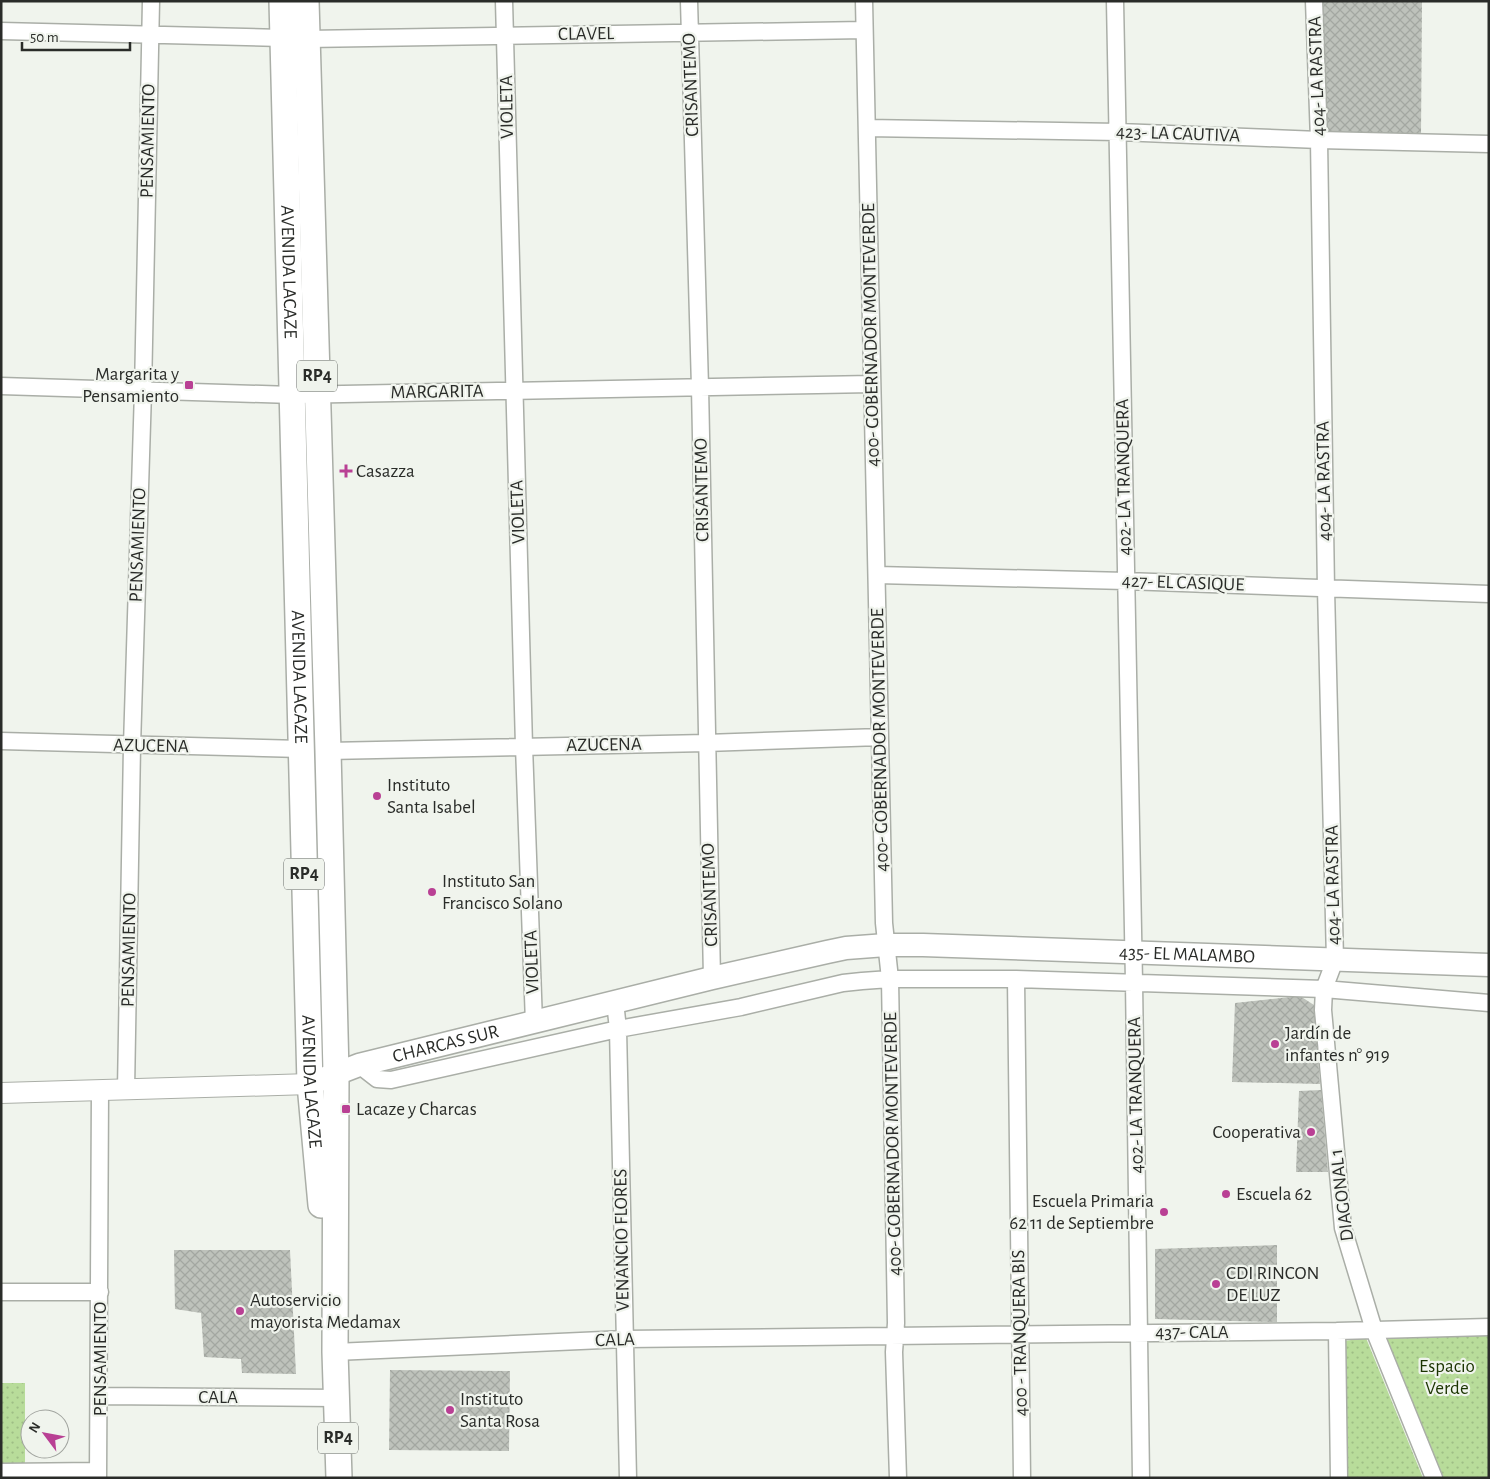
<svg xmlns="http://www.w3.org/2000/svg" width="1490" height="1479" viewBox="0 0 1490 1479" font-family="'Alegreya Sans',sans-serif">
	<style>
		.grass { fill: url(#grass-dots) }
		.building { fill: url(#building-cross-hatch) }
		.lines { fill: none; stroke-linecap: round; stroke-linejoin: round }
		.minor-casing { stroke: #aaaea7; stroke-width: 19 }
		.tertiary-casing { stroke: #aaaea7; stroke-width: 22 }
		.secondary-casing { stroke: #aaaea7; stroke-width: 25 }
		.primary-casing { stroke: #aaaea7; stroke-width: 28 }
		.minor { stroke: #fff; stroke-width: 16 }
		.tertiary { stroke: #fff; stroke-width: 20 }
		.secondary { stroke: #fff; stroke-width: 22 }
		.primary { stroke: #fff; stroke-width: 25 }
		.poi-dot { fill: #b94094; stroke: #f0f4ed; stroke-width: 2 }
		.labels { text-anchor: middle; dominant-baseline: central; stroke-width: 4.5; stroke-linejoin: round; paint-order: stroke }
		.shield { fill: #f0f4ed; stroke: #656864; stroke-width: 1 }
		.shield-label { font-size: 18px; font-weight: bold; fill: #2a2c29 }
		.street-label { font-size: 19px; fill: #2a2c29; stroke: #f0f4ed }
		.poi-label { font-size: 19px; fill: #2a2c29; stroke: #f0f4ed; text-anchor: start }
		.park-label { font-size: 19px; fill: #1b3400; stroke: #f0f4ed }
	</style>
	<defs>
		<pattern id="grass-dots" width="8" height="8" patternUnits="userSpaceOnUse" patternTransform="scale(1.25)"><rect width="8" height="8" fill="#b8dc9a"/><path d="M2 2h.1M6 6h.1" fill="none" stroke="#9ebd85" stroke-width="1.8" stroke-linecap="round"/></pattern>
		<pattern id="building-cross-hatch" width="8" height="8" patternUnits="userSpaceOnUse" patternTransform="scale(1.25)"><rect width="8" height="8" fill="#bec2bb"/><path d="M0 0l8 8M0 8l8-8" fill="none" stroke="#a3a7a1"/></pattern>
	</defs>
	<rect width="100%" height="100%" fill="#f0f4ed"/>
	<path class="grass" d="M1382 1335H1489V1478H1443Z
		M1366 1338 1423 1478H1346L1344 1341Z
		M1 1383H25V1464H1Z"/>
	<path class="building" d="M1322 1H1422L1421 134 1325 131Z
		M1300 996 1314 1005 1320 1084 1232 1082 1235 1003Z
		M1321 1090 1328 1172H1296L1299 1091Z
		M1277 1245V1322L1155 1319V1249Z
		M174 1250H290L296 1374 242 1373 241 1359 204 1357 201 1313 175 1309Z
		M390 1370 510 1371 509 1451 389 1450Z"/>
	<g class="lines">
		<defs>
			<path id="minor" d="M504 1 524 746 534 1023
				M689 1 700 387 712 978
				M864 1 884 923 890 979 896 1323 894 1352 898 1478
				M1115 1 1134 982 1141 1478
				M1314 1 1319 140 1326 589 1335 960 1324 989 1323 1010 1343 1228 1374 1330 1434 1478
				M1 31 282 38
				M307 39 864 30
				M867 128 1119 132 1319 140 1489 144
				M1 386 292 395 872 384
				M877 575 1126 581 1489 594
				M1 741 301 749
				M328 751 706 743 880 737
				M1016 979 1022 1478
				M615 1002 618 1029 628 1478
				M359 1065 377 1079 391 1080 618 1029 741 1007 843 983 862 981 890 979H1016L1324 989 1489 1003
				M126 1090 132 746 143 391 151 1
				M1 1292H100
				M1337 1331 1339 1478
				M335 1352 625 1339 1337 1331 1489 1327
				M100 1396 336 1398
				M1 1472 98 1471
				M98 1478 100 1090"/>
			<path id="tertiary" d="M1 1093 310 1084"/>
			<g id="secondary">
				<path id="s1" d="M320 1080 359 1065 712 978 827 952 846 948 886 945H923L1489 965"/>
			</g>
			<g id="primary">
				<path id="s2" d="M282 1 310 1084 321 1205"/>
				<path d="M306 1 328 751 336 1073 335 1352 339 1478"/>
			</g>
		</defs>
		<use href="#minor" class="minor-casing"/>
		<use href="#tertiary" class="tertiary-casing"/>
		<use href="#secondary" class="secondary-casing"/>
		<use href="#primary" class="primary-casing"/>
		<use href="#minor" class="minor"/>
		<use href="#tertiary" class="tertiary"/>
		<use href="#secondary" class="secondary"/>
		<use href="#primary" class="primary"/>
	</g>
	<g class="poi-dot">
		<rect x="184" y="380" width="10" height="10" rx="2.5"/>
		<path d="M343.5 463.5h5v5h5v5h-5v5h-5v-5h-5v-5h5z"/>
		<circle cx="377" cy="796" r="5"/>
		<circle cx="432" cy="892" r="5"/>
		<circle cx="1275" cy="1044" r="5"/>
		<rect x="341" y="1104" width="10" height="10" rx="2.5"/>
		<circle cx="1311" cy="1132" r="5"/>
		<circle cx="1226" cy="1194" r="5"/>
		<circle cx="1164" cy="1212" r="5"/>
		<circle cx="1216" cy="1284" r="5"/>
		<circle cx="240" cy="1311" r="5"/>
		<circle cx="450" cy="1410" r="5"/>
	</g>
	<g class="labels">
		<g class="shield">
			<rect x="297" y="360.5" width="40" height="31" rx="4"/>
			<rect x="284" y="858.5" width="40" height="31" rx="4"/>
			<rect x="318" y="1422.5" width="40" height="31" rx="4"/>
		</g>
		<g class="shield-label">
			<text x="317" y="376">RP4</text>
			<text x="304" y="874">RP4</text>
			<text x="338" y="1438">RP4</text>
		</g>
		<g class="street-label">
			<text transform="translate(586 34) rotate(-1)">CLAVEL</text>
			<text transform="translate(1317 76) rotate(-92)">404- LA RASTRA</text>
			<text transform="translate(691 85) rotate(-92)">CRISANTEMO</text>
			<text transform="translate(507 107) rotate(-91)">VIOLETA</text>
			<text transform="translate(1178 134) rotate(2)">423- LA CAUTIVA</text>
			<text transform="translate(148 141) rotate(-89)">PENSAMIENTO</text>
			<text stroke="none"><textPath href="#s2" startOffset="271">AVENIDA LACAZE</textPath></text>
			<text transform="translate(871 335) rotate(-91)">400- GOBERNADOR MONTEVERDE</text>
			<text transform="translate(437 392) rotate(-1)">MARGARITA</text>
			<text transform="translate(1124 477) rotate(-91)">402- LA TRANQUERA</text>
			<text transform="translate(1324 481) rotate(-91)">404- LA RASTRA</text>
			<text transform="translate(702 490) rotate(-91)">CRISANTEMO</text>
			<text transform="translate(518 512) rotate(-92)">VIOLETA</text>
			<text transform="translate(138 545) rotate(-88)">PENSAMIENTO</text>
			<text transform="translate(1183 583) rotate(2)">427- EL CASIQUE</text>
			<text stroke="none"><textPath href="#s2" startOffset="676">AVENIDA LACAZE</textPath></text>
			<text transform="translate(880 740) rotate(-91)">400- GOBERNADOR MONTEVERDE</text>
			<text transform="translate(604 745) rotate(-1)">AZUCENA</text>
			<text transform="translate(151 746) rotate(1)">AZUCENA</text>
			<text transform="translate(1333 885) rotate(-91)">404- LA RASTRA</text>
			<text transform="translate(710 895) rotate(-92)">CRISANTEMO</text>
			<text transform="translate(129 950) rotate(-89)">PENSAMIENTO</text>
			<text stroke="none"><textPath href="#s1" startOffset="884">435- EL MALAMBO</textPath></text>
			<text transform="translate(532 962) rotate(-92)">VIOLETA</text>
			<text stroke="none"><textPath href="#s1" startOffset="131">CHARCAS SUR</textPath></text>
			<text stroke="none"><textPath href="#s2" startOffset="1081">AVENIDA LACAZE</textPath></text>
			<text transform="translate(1136 1095) rotate(-91)">402- LA TRANQUERA</text>
			<text transform="translate(893 1144) rotate(-91)">400- GOBERNADOR MONTEVERDE</text>
			<text transform="translate(1342 1195) rotate(-97)">DIAGONAL 1</text>
			<text transform="translate(622 1240) rotate(-91)">VENANCIO FLORES</text>
			<text x="1192" y="1332">437- CALA</text>
			<text transform="translate(1020 1333) rotate(-91)">400 - TRANQUERA BIS</text>
			<text transform="translate(615 1340) rotate(-2)">CALA</text>
			<text transform="translate(100 1359) rotate(-90)">PENSAMIENTO</text>
			<text x="218" y="1397">CALA</text>
		</g>
		<g class="poi-label">
			<text x="179" y="374" text-anchor="end">Margarita y<tspan x="179" dy="22">Pensamiento</tspan></text>
			<text x="356" y="471">Casazza</text>
			<text x="387" y="785">Instituto<tspan x="387" dy="22">Santa Isabel</tspan></text>
			<text x="442" y="881">Instituto San<tspan x="442" dy="22">Francisco Solano</tspan></text>
			<text x="1285" y="1033">Jardín de<tspan x="1285" dy="22">infantes n° 919</tspan></text>
			<text x="356" y="1109">Lacaze y Charcas</text>
			<text x="1301" y="1132" text-anchor="end">Cooperativa</text>
			<text x="1236" y="1194">Escuela 62</text>
			<text x="1154" y="1201" text-anchor="end">Escuela Primaria<tspan x="1154" dy="22">62 11 de Septiembre</tspan></text>
			<text x="1226" y="1273">CDI RINCON<tspan x="1226" dy="22">DE LUZ</tspan></text>
			<text x="250" y="1300">Autoservicio<tspan x="250" dy="22">mayorista Medamax</tspan></text>
			<text x="460" y="1399">Instituto<tspan x="460" dy="22">Santa Rosa</tspan></text>
		</g>
		<g class="park-label">
			<text x="1447" y="1366">Espacio<tspan x="1447" dy="22">Verde</tspan></text>
		</g>
	</g>
	<rect width="1490" height="1479" fill="none" stroke="#2a2c29" stroke-width="5"/>
	<g transform="translate(45 1434) rotate(302)"><circle r="24" fill="#f0f4ed" stroke="#a1a49f"/>
	<path d="M0-4L9 19L0 12L-9 19Z" fill="#b94094"/>
	<text y="-8" font-size="14" font-weight="bold" text-anchor="middle" fill="#2a2c29">N</text>
	</g>
	<path d="M22 42v8h108v-8" fill="none" stroke="#2a2c29" stroke-width="2.5"/>
	<text x="30" y="42" font-size="15" fill="#2a2c29" stroke="#f0f4ed" stroke-width="4" paint-order="stroke">50 m</text>
</svg>
